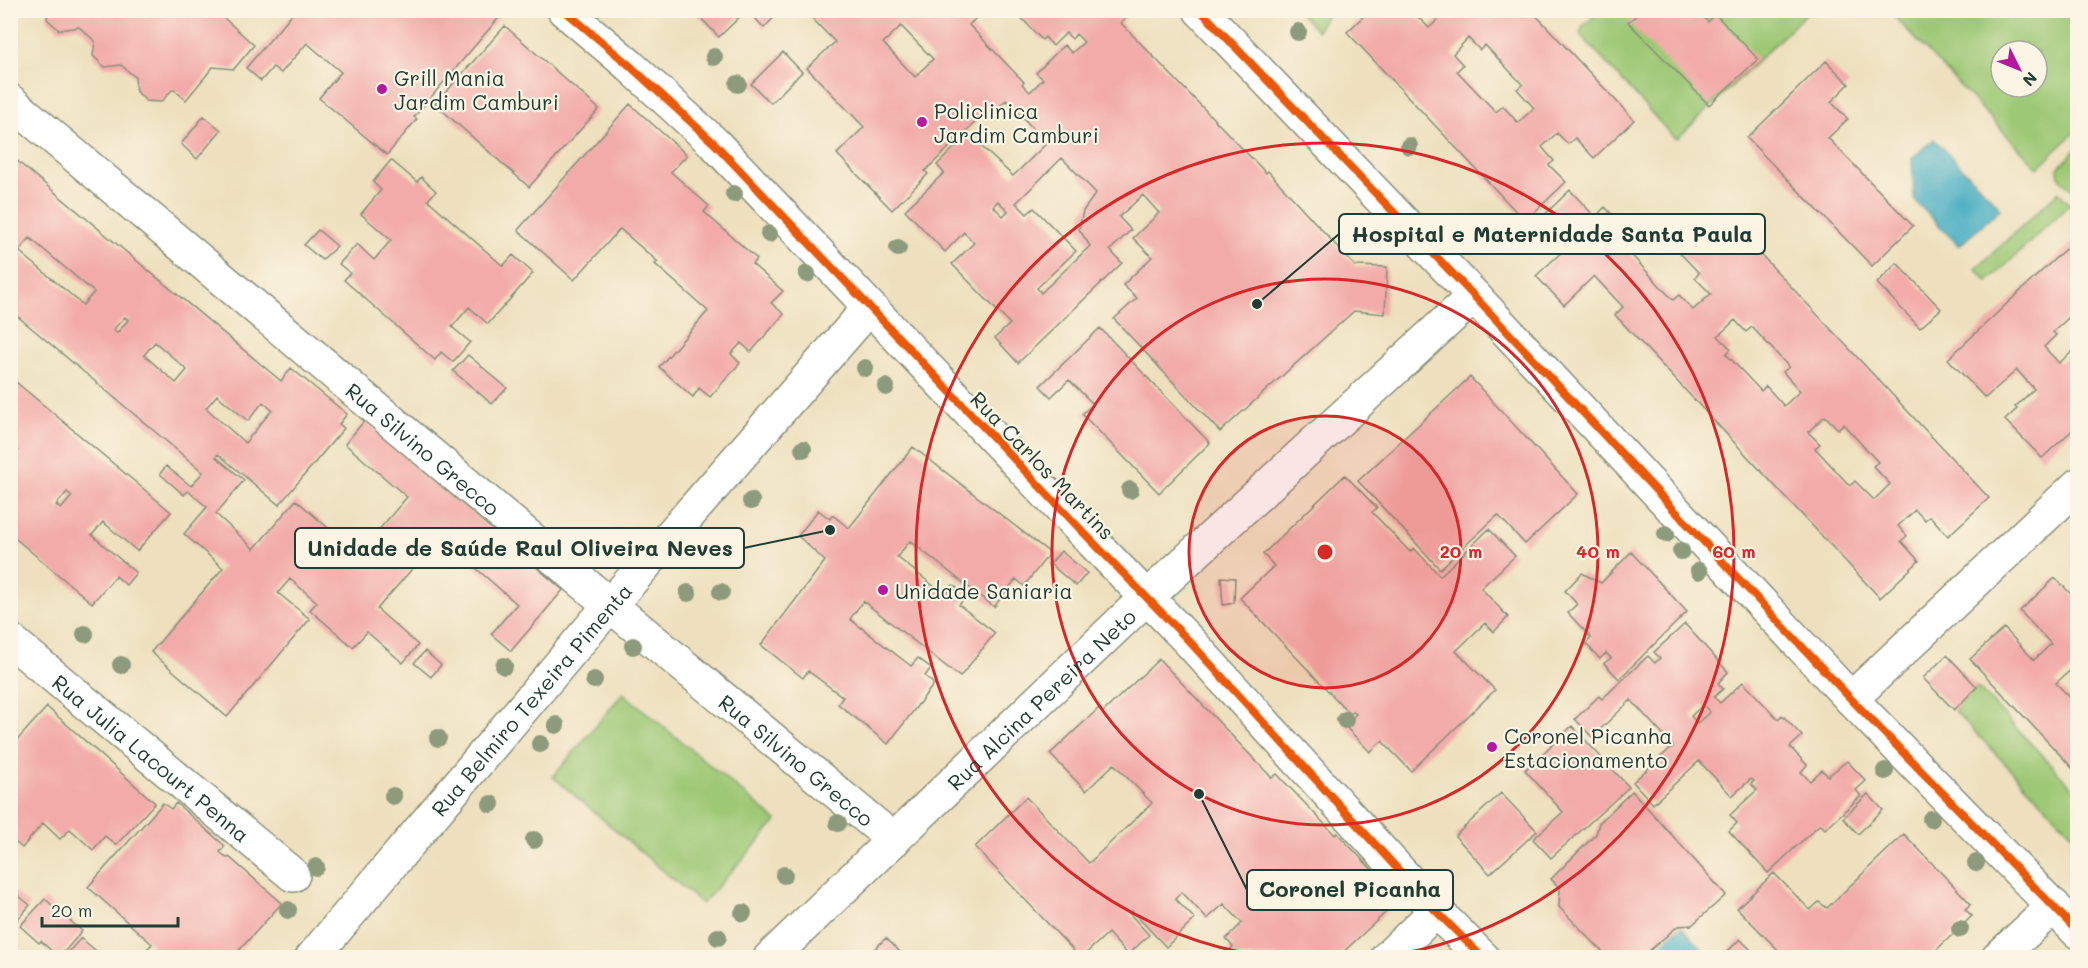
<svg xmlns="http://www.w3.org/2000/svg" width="2088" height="968" viewBox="0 0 2088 968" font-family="Mali,sans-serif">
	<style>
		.green { fill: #9dc875; stroke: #5e8254; stroke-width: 1.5; fill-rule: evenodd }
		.water { fill: #42acc1; stroke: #30747a; stroke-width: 1.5 }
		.building { fill: #f2aba8; fill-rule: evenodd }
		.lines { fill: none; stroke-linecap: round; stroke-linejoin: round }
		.minor-casing { stroke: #868e79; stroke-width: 36 }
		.minor { stroke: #fff; stroke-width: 33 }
		.cycleway-casing { stroke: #fcf5e5; stroke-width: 11 }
		.cycleway { stroke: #e8590c; stroke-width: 8 }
		.tree { fill: #8d9a7b }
		.ring { fill: none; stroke: #d62828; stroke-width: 3 }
		.poi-dot { fill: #b5179e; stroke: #fcf5e5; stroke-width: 2 }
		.labels { text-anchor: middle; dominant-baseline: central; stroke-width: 4.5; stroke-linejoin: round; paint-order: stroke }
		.poi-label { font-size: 21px; fill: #1f3d34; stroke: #fcf5e5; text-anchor: start }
		.street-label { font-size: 21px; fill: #1f3d34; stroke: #fcf5e5 }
		.centre { fill: #d62828; stroke: #fcf5e5; stroke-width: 3 }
		.ring-label { font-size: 18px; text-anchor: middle; font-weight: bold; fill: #d62828; stroke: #fcf5e5; stroke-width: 4.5; stroke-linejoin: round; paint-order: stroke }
		.leader { fill: none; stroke: #1f3d34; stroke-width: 2 }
		.callout-dot { fill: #1f3d34; stroke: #fcf5e5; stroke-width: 2 }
		.callout { fill: #fcf5e5; stroke: #1f3d34; stroke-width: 2 }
		.callout-label { font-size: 22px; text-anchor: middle; font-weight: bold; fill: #1f3d34 }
	</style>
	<rect width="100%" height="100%" fill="#fcf5e5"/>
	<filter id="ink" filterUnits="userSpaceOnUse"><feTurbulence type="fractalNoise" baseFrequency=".0167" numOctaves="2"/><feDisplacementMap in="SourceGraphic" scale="12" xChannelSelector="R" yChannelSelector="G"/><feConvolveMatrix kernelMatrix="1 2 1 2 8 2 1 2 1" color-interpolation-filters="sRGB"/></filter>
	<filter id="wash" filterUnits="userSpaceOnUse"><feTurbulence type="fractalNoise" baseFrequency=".008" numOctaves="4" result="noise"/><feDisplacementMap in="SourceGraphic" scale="24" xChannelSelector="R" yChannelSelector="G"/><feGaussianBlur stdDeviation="1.35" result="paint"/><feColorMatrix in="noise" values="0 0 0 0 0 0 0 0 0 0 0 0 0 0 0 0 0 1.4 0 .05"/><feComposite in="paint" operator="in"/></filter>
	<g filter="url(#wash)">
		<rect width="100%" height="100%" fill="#eee0be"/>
		<path class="green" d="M1298 11H1325L1328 13 1317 31Z
			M1600 11H1809L1678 138H1674L1580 34 1583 26Z
			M1889 11H2071L2077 17V130L2038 168ZM2001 51H2037V87H2001Z
			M2077 148V194C2069 186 2057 180 2058 168Z
			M2058 192 2070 204 1988 282 1976 269Z
			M1977 687 2077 792V839L1954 710Z
			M623 693 777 821 702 904 553 777Z"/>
		<path class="water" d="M1934 139 2001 208 1959 246 1914 200 1912 158Z
			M1681 926 1704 951 1697 957 1647 958Z"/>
		<g id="blocks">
			<path class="building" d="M48 10H215L254 45 234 69 213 67 186 100 173 89 161 102 146 101 136 91 135 77 121 65 105 67 93 56 95 41 79 27 59 30 47 19Z
				M288 10H498L502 14 414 117 417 119 387 155 319 98 341 72 307 43 281 73 273 67 261 81 246 68 292 14Z
				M693 10H747L719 37Z
				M748 10H781L764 28Z
				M804 10H984L969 25 1024 82 1022 84 1030 92 1043 79 1036 73 1064 45 1072 53 1084 42 1076 34 1072 39 1066 33 1053 46 1045 37 1042 40 1014 10H1133L1121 23 1266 173 1268 171 1355 266 1387 267 1385 314 1354 311 1220 432 1114 319 1137 298 1123 285 1152 257 1133 238 1159 213 1143 195 1119 217 1131 230 1110 250 1122 263 1018 363 995 338 1010 324 952 264 974 243 964 232 945 252 905 210 944 173 937 165 968 134 1013 176 1047 143 1006 100 988 118 985 113 925 171 928 174 892 210 837 154 864 127 807 68 835 42ZM901 26 933 59 915 77 883 43ZM1062 158 1096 193 1083 211 1079 229 1090 246 1041 293 1037 288 1076 251 1034 208 1027 214 1016 203ZM998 201 1008 211 1003 216 993 206Z
				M1370 10H1403L1406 14 1411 10 1429 28 1445 13 1443 10H1531L1634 120 1594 158 1575 138 1568 144 1557 133 1542 147 1554 161 1549 165 1566 182 1525 221 1347 32ZM1468 38 1480 50 1485 45 1523 85 1517 89 1534 108 1518 123 1503 106 1496 112 1457 71 1463 65 1453 54Z
				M1643 10H1697L1708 22 1715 14 1758 59 1709 105 1628 22Z
				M505 26 599 109 529 187 435 104Z
				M783 52 802 72 771 103 751 84Z
				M1826 61 1849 84 1831 102 1848 119 1828 138 1913 226 1872 266 1747 138Z
				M630 104 687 155 671 172 709 206 704 212 757 259 752 264 783 291 771 303 784 314 751 352 741 343 731 354 740 363 710 397 699 388 693 397 659 367 708 311 655 264 658 262 620 229 574 280 518 230Z
				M204 116 221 130 197 159 181 144Z
				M10 155 281 381 291 368 347 414 339 424 344 428 279 505 218 454 216 457 244 480 216 514 254 549 296 500 358 554 407 497 345 444 365 420 563 590 511 651 491 634 517 604 440 537 377 609 418 645 403 663 367 632 353 647 310 610 317 602 290 579 278 593 310 619 227 717 151 652 223 568 184 534 207 507 188 491 184 495 160 474 166 466 191 486 203 472 10 310ZM30 238 94 292 83 305 19 251ZM125 317 128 320 117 333 113 330ZM155 342 187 370 176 383 144 355ZM217 395 248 421 263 402 272 410 245 443 206 408Z
				M391 160 417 182 421 177 436 191 428 200 503 266 513 255 533 273 488 324 469 307 452 327 470 342 453 362 441 352 435 360 344 280 350 273 339 264 357 244 374 260 391 240 361 214 381 190 373 182Z
				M1570 190 1595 217 1605 207 1635 240 1626 249 1673 300 1679 295 1693 310 1711 294 1695 278 1699 273 1680 253 1723 214 1989 498 1948 536 1930 516 1925 520 1915 510 1898 526 1907 536 1901 541 1919 561 1880 598 1615 315 1623 307 1594 276 1564 305 1536 276 1566 248 1540 219ZM1735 320 1746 332 1752 327 1789 367 1783 372 1800 391 1784 406 1766 386 1761 391 1726 354 1731 349 1718 336ZM1825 416 1838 429 1843 424 1878 462 1873 466 1890 484 1874 500 1855 481 1850 486 1815 448 1820 444 1808 432Z
				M318 230 337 246 322 260 304 245Z
				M2078 237V314L2076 311 2053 332 2056 335 2044 347 2059 363 2073 351 2075 354 2078 352V425L2042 458 2005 420 2017 409 2015 407 2034 389 2017 370 1985 398 1948 359Z
				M1897 263 1941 309 1920 328 1877 283Z
				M1100 328 1210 443 1159 493 1082 414 1093 404 1069 380 1051 397 1040 386Z
				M468 355 507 388 492 404 453 371Z
				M10 377 171 512 137 551 103 522 92 535 136 573 126 585 116 576 92 603 10 534V460L18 451 10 444ZM67 492 72 496 61 509 56 505Z
				M1470 377 1578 494 1525 544 1498 515 1440 569 1358 481Z
				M913 447 1050 553 1024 586 1016 579 994 607 910 541 897 557 945 595 953 585 967 596 959 605 995 633 960 677 863 601 850 619 911 666 918 658 931 668 925 676 934 684 888 744 838 704 843 697 808 671 803 678 761 645 825 561 798 536 818 510 830 519 832 515 849 528Z
				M1345 475 1377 508 1372 512 1410 552 1414 548 1440 576 1489 529 1515 556 1481 588 1508 617 1494 632 1485 623 1456 651 1495 690 1411 771 1382 741 1370 752 1344 725 1356 714 1353 711 1350 714 1240 598 1274 566 1263 554Z
				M1061 551 1087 573 1076 586 1050 564Z
				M1631 552 1687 612 1619 679 1604 663 1611 658 1606 653 1600 659 1586 644 1591 638 1568 613 1577 604 1565 591 1582 573 1601 583Z
				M1221 577 1235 578 1234 603 1223 605Z
				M2055 578 2078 601V671L2074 667 2056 683 2078 706V774L1970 659 2004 628 2034 660 2051 644 2020 611Z
				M1685 624 1728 672 1718 683 1723 689 1714 697 1720 703 1743 682 1778 719 1782 715 1802 736 1790 747 1807 765 1801 772 1810 781 1822 770 1828 776 1847 761 1866 781 1856 790 1861 796 1825 829 1820 824 1768 873 1729 831 1737 823 1730 815 1757 790 1751 784 1754 781 1751 779 1732 796 1699 761 1653 804 1633 782 1673 746 1631 700 1592 737 1575 719 1599 696 1602 699 1648 656 1655 663 1660 658 1654 652ZM1703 705 1710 712 1697 723 1691 716Z
				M425 651 441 665 431 677 414 663Z
				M1947 655 1977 687 1954 710 1923 678Z
				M1159 659 1272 778 1277 774 1335 835 1337 833 1400 899 1338 957H1222L1233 947 1226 939 1242 923 1224 904 1207 919 1182 892 1175 899 1195 919 1166 947 1132 911 1129 913 1149 935 1128 955 1108 933 1082 957H1068L1074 951 975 847 1026 797 1089 863 1152 803 1114 764 1086 791 1050 754 1099 708 1103 712Z
				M47 707 155 803 116 845 105 836 93 850 70 829 60 839 43 823 22 848 10 838V748Z
				M1572 726 1629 787 1551 858 1533 839 1563 812 1525 770Z
				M1632 791 1726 895 1692 925 1678 926 1642 957H1608L1559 907 1560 888 1551 879 1596 834 1599 823Z
				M1501 793 1537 831 1490 874 1455 836Z
				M1868 794 1883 810 1858 834 1843 818Z
				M163 803 171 809 176 803 225 846 220 852 227 858 229 857 282 903 233 957H139L152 944 88 887Z
				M1904 834 1971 904 1965 909 1972 916 1929 957H1785L1737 908 1774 873 1810 910 1819 902 1827 908Z
				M10 889 30 905 10 928Z
				M45 899 82 931 59 958 41 941 39 943 20 926Z
				M81 938 103 957H64Z
				M886 938 905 957H866Z
				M1740 939 1758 957H1731L1726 953Z"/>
		</g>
	</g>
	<g filter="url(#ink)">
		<use href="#blocks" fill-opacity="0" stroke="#868e79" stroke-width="1.5"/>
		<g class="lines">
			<defs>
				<g id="minor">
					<path d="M564 10 629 65 715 144 1084 533 1190 642 1436 911 1483 958"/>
					<path d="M1200 10 1474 296 1851 699 2078 932"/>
					<path id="s1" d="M10 101 610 605 894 840"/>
					<path id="s2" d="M10 640 293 875"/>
					<path d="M1851 699 2078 485"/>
					<path id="s3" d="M312 958 610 605 869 308"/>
					<path id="s4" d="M770 958 1146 598 1474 296"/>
					<path d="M1387 958 1436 911"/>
					<path d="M1998 958 2054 906"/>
				</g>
			</defs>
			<use href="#minor" class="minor-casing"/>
			<use href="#minor" class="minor"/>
			<defs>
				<path id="cycleway" d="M564 10 629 65 715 144 1084 533 1190 642 1436 911 1483 958
					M1200 10 1474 296 1851 699 2078 932"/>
			</defs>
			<use href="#cycleway" class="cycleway-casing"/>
			<use href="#cycleway" class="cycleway"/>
		</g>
		<g class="tree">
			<circle cx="1298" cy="32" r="9"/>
			<circle cx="714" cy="57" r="9"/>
			<circle cx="738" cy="84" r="9"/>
			<circle cx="1409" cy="146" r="9"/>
			<circle cx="734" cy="194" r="9"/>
			<circle cx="769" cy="234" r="9"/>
			<circle cx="898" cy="248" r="9"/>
			<circle cx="807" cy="274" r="9"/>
			<circle cx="865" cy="368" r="9"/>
			<circle cx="886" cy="387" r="9"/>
			<circle cx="803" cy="449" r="9"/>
			<circle cx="1130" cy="490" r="9"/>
			<circle cx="751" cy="501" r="9"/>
			<circle cx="1666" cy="534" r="9"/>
			<circle cx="1681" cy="551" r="9"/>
			<circle cx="1699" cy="571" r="9"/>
			<circle cx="721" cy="592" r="9"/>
			<circle cx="688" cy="593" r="9"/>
			<circle cx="85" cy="634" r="9"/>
			<circle cx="633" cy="646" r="9"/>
			<circle cx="121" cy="665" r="9"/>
			<circle cx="504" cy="666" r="9"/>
			<circle cx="594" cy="680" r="9"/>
			<circle cx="1345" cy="720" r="9"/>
			<circle cx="556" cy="725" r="9"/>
			<circle cx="438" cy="738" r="9"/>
			<circle cx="540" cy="744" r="9"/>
			<circle cx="1885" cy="771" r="9"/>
			<circle cx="393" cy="796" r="9"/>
			<circle cx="491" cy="804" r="9"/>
			<circle cx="1931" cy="819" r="9"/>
			<circle cx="838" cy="823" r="9"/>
			<circle cx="534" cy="840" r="9"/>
			<circle cx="1976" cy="863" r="9"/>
			<circle cx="316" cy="867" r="9"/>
			<circle cx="784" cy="875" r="9"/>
			<circle cx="288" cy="910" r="9"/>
			<circle cx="743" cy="913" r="9"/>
			<circle cx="1960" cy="929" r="9"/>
			<circle cx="718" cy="937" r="9"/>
		</g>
	</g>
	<circle cx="1325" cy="552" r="136" fill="#d62828" fill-opacity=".12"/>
	<g class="ring">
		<circle cx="1325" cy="552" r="136"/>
		<circle cx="1325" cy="552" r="273"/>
		<path d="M1268 957A409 409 0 1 1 1382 957"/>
	</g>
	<g class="poi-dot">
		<circle cx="382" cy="89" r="6"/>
		<circle cx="922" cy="122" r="6"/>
		<circle cx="883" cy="590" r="6"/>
		<circle cx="1492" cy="747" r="6"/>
	</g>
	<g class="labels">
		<g class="poi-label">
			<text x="394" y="77">Grill Mania<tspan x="394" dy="24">Jardim Camburi</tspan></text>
			<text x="934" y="110">Policlinica<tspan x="934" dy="24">Jardim Camburi</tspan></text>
			<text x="895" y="590">Unidade Saniaria</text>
			<text x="1504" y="735">Coronel Picanha<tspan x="1504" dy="24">Estacionamento</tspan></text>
		</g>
		<g class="street-label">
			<text stroke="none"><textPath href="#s1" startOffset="540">Rua Silvino Grecco</textPath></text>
			<text transform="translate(1043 465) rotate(46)">Rua Carlos Martins</text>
			<text stroke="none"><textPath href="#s4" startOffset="375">Rua Alcina Pereira Neto</textPath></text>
			<text stroke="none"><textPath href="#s3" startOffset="339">Rua Belmiro Texeira Pimenta</textPath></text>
			<text stroke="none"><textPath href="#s2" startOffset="184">Rua Julia Lacourt Penna</textPath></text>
			<text stroke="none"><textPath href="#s1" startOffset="1026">Rua Silvino Grecco</textPath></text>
		</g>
	</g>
	<circle cx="1325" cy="552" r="9" class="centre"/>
	<g class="ring-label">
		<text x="1461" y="558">20 m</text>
		<text x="1598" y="558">40 m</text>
		<text x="1734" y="558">60 m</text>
	</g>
	<path class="leader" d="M1257 304L1339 234M830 530L744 548M1199 794L1247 890"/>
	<g class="callout-dot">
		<circle cx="1257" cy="304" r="6"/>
		<circle cx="830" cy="530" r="6"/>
		<circle cx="1199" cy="794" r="6"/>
	</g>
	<g class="callout">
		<rect x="1339" y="214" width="426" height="40" rx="6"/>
		<rect x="295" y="528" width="449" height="40" rx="6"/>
		<rect x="1247" y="870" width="206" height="40" rx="6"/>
	</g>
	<g class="callout-label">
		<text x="1552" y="242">Hospital e Maternidade Santa Paula</text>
		<text x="520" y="556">Unidade de Saúde Raul Oliveira Neves</text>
		<text x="1350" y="897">Coronel Picanha</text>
	</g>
	<rect width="2088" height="968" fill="none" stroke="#fcf5e5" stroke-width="36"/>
	<g transform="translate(2019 69) rotate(133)"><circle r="28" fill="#fcf5e5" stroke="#a4ab9e" stroke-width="1.5"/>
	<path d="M0-4.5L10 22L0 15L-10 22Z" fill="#b5179e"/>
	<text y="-9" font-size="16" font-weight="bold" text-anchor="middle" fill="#1f3d34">N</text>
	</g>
	<path d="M42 917v9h136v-9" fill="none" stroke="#1f3d34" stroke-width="3"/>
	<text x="51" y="917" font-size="18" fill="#1f3d34" stroke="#fcf5e5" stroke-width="4.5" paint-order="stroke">20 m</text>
</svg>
